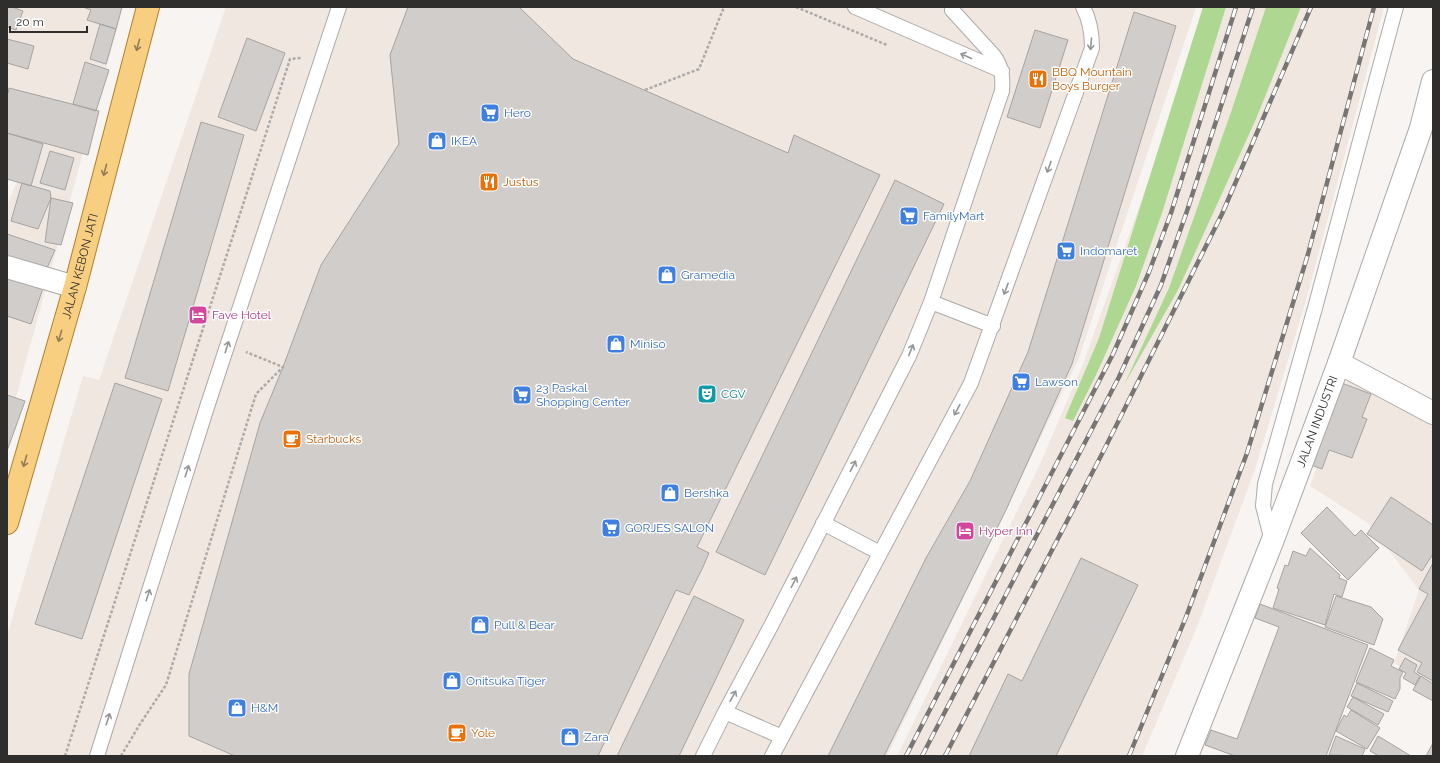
<svg xmlns="http://www.w3.org/2000/svg" width="1440" height="763" viewBox="0 0 1440 763" font-family="Raleway,sans-serif">
	<style>
		.built { fill: #f0e7e0 }
		.green { fill: #aed892 }
		.building { fill: #d0cdcb; stroke: #a6a3a1 }
		.lines { fill: none; stroke-linecap: round; stroke-linejoin: round }
		.lane-casing { stroke: #adaaa8; stroke-width: 16 }
		.street-casing { stroke: #adaaa8; stroke-width: 24 }
		.primary-casing { stroke: #ae812c; stroke-width: 24 }
		.path { stroke: #adaaa9; stroke-width: 2.5; stroke-dasharray: 3 2; stroke-linecap: butt }
		.lane { stroke: #fff; stroke-width: 14 }
		.street { stroke: #fff; stroke-width: 22 }
		.primary { stroke: #f8ce80; stroke-width: 22 }
		.rail-casing { stroke: #777674; stroke-width: 4.5 }
		.rail { stroke: #fff; stroke-width: 3; stroke-dasharray: 9; stroke-linecap: butt }
		.oneway { stroke: #979696 }
		.oneway2 { stroke: #947e56 }
		.labels { text-anchor: middle; dominant-baseline: central; stroke-width: 3; stroke-linejoin: round; paint-order: stroke }
		.food-label { font-size: 12px; fill: #c56008; stroke: #fff; text-anchor: start }
		.shop-label { font-size: 12px; fill: #366cbe; stroke: #fff; text-anchor: start }
		.street-label { font-size: 12px; fill: #2f2e2d; stroke: #fff }
		.hotel-label { font-size: 12px; fill: #b23c85; stroke: #fff; text-anchor: start }
		.culture-label { font-size: 12px; fill: #0d838f; stroke: #fff; text-anchor: start }
	</style>
	<rect width="100%" height="100%" fill="#f7f4f2"/>
	<path class="built" d="M7 7H123L7 430V205L34 142 7 132Z
		M226 7H1196L1079 358 887 756H7V635L9 629 83 376 99 380Z
		M1207 7H1384L1307 297 1255 469 1197 627 1142 756H897L1040 464 1083 364 1184 81Z
		M1349 376 1433 421V686L1394 663 1419 590 1368 523 1310 486Z"/>
	<path class="green" d="M1203 7H1226L1162 213 1136 286 1096 375 1073 421 1065 418 1099 338Z
		M1266 7H1301L1256 119 1178 290 1124 385 1169 288 1231 112Z"/>
	<path class="building" d="M7 7H12L23 11 16 30 7 27Z
		M83 7H122L116 29 87 20 91 10Z
		M408 7H519L573 59 788 153 794 135 880 175 697 547 709 553 703 567 689 595 676 590 598 756H235L189 736V674L260 423 283 367 321 265 399 144 390 55Z
		M1134 12 1176 26 1072 364 1006 510 884 756H828L926 558 970 481 1028 352Z
		M100 24 116 29 106 64 90 59Z
		M1035 30 1068 40 1040 128 1007 117Z
		M247 38 285 53 256 131 218 117Z
		M7 39 34 46 28 69 7 63Z
		M85 62 109 70 96 111 73 104Z
		M9 88 99 111 88 155 7 133V97Z
		M201 122 244 135 168 391 125 378Z
		M7 133 43 144 31 186 7 179Z
		M50 151 74 158 65 190 40 183Z
		M895 180 944 204 765 575 716 552Z
		M22 183 50 191 51 198 38 229 11 221Z
		M51 198 73 203 61 245 45 242Z
		M7 234 55 250 44 275 7 261Z
		M7 274 44 285 31 324 7 316Z
		M1339 382 1371 394 1362 417 1367 419 1352 458 1329 450 1322 469 1311 465Z
		M115 383 162 399 82 639 35 624Z
		M7 395 25 401 7 451Z
		M1391 497 1433 525V554L1422 571 1367 534Z
		M1327 507 1355 536 1361 530 1379 548 1348 580 1301 533Z
		M1310 548 1340 575 1339 578 1347 581 1342 597 1334 594 1325 625 1273 608 1279 589 1277 588 1285 565 1288 566 1293 551 1306 556Z
		M1081 558 1138 585 1056 756H969L1008 674 1022 681Z
		M1433 563V681L1417 672 1422 663 1398 650 1428 594 1419 589Z
		M694 596 744 620 679 756H617Z
		M1336 596 1371 607 1383 619 1374 645 1325 627Z
		M1260 604 1368 645 1326 756H1235L1205 745 1211 730 1237 739 1279 627 1255 618Z
		M1370 648 1394 660 1391 666 1403 672 1400 678V689L1395 699 1356 682Z
		M1405 658 1417 665 1414 672 1420 676 1415 685 1403 678 1406 673 1399 669Z
		M1421 676 1433 684V701L1413 690Z
		M1357 683 1393 701 1388 712 1351 696Z
		M1353 697 1384 714 1378 725 1347 707Z
		M1351 710 1380 728 1367 749 1336 731 1344 715 1347 717Z
		M1336 736 1365 749 1362 756 1329 755Z
		M1378 736 1411 756H1379L1370 751Z
		M1433 743V756H1426Z"/>
	<g class="lines">
		<defs>
			<path id="lane" d="M855 7 1002 71
				M931 302 993 326
				M823 523 880 553
				M1272 541 1263 506 1265 484 1315 308 1396 7
				M725 712 782 737
				M97 756 207 407 339 7
				M703 756 725 712 772 624 909 356 931 302 1002 91C1003 77 1002 67 994 56L952 10 953 7
				M772 756 971 383 1092 48C1092 33 1090 20 1083 7"/>
			<g id="street">
				<path d="M7 267 75 287"/>
				<path d="M1339 363 1433 413"/>
				<path id="s1" d="M1187 756 1272 542 1339 363 1421 128 1433 81"/>
			</g>
			<g id="primary">
				<path id="s2" d="M7 523 75 287 148 7"/>
			</g>
		</defs>
		<use href="#lane" class="lane-casing"/>
		<use href="#street" class="street-casing"/>
		<use href="#primary" class="primary-casing"/>
		<path class="path" d="M796 7 887 45
			M645 90 699 69 724 7
			M65 756 290 59 301 58
			M121 756 140 724 166 685 256 394 283 367 246 352"/>
		<use href="#lane" class="lane"/>
		<use href="#street" class="street"/>
		<use href="#primary" class="primary"/>
		<defs>
			<path id="rail" d="M906 756 1113 354 1149 272 1171 213 1236 7
				M922 756 1119 377 1161 285 1187 211 1253 7
				M945 756 1103 452 1222 214 1311 7
				M1129 756 1186 617 1247 453 1308 254 1374 7"/>
		</defs>
		<use href="#rail" class="rail-casing"/>
		<use href="#rail" class="rail"/>
	</g>
	<defs><path id="oneway-shaft" d="M-6 0H5M1.5-3L5.5 0L1.5 3" fill="none" stroke-width="1.6" stroke-linecap="round" stroke-linejoin="round"/></defs>
	<g class="oneway">
		<use href="#oneway-shaft" transform="translate(1091 44) rotate(95)"/>
		<use href="#oneway-shaft" transform="translate(966 56) rotate(-156)"/>
		<use href="#oneway-shaft" transform="translate(1049 167) rotate(110)"/>
		<use href="#oneway-shaft" transform="translate(1006 289) rotate(110)"/>
		<use href="#oneway-shaft" transform="translate(227 347) rotate(-72)"/>
		<use href="#oneway-shaft" transform="translate(911 350) rotate(-68)"/>
		<use href="#oneway-shaft" transform="translate(957 410) rotate(118)"/>
		<use href="#oneway-shaft" transform="translate(853 466) rotate(-63)"/>
		<use href="#oneway-shaft" transform="translate(187 471) rotate(-72)"/>
		<use href="#oneway-shaft" transform="translate(794 582) rotate(-63)"/>
		<use href="#oneway-shaft" transform="translate(148 595) rotate(-72)"/>
		<use href="#oneway-shaft" transform="translate(733 696) rotate(-61)"/>
		<use href="#oneway-shaft" transform="translate(108 719) rotate(-72)"/>
	</g>
	<g class="oneway2">
		<use href="#oneway-shaft" transform="translate(138 45) rotate(105)"/>
		<use href="#oneway-shaft" transform="translate(105 170) rotate(105)"/>
		<use href="#oneway-shaft" transform="translate(60 336) rotate(106)"/>
		<use href="#oneway-shaft" transform="translate(25 461) rotate(106)"/>
	</g>
	<defs>
		<symbol id="restaurant-square" viewBox="-11 -11 22 22"><rect x="-9" y="-9" width="18" height="18" rx="4" fill="#e8710a" stroke="#fff"/><path d="M-5-6h1v4h1v-4h1v4h1v-4h1v5L-1.5 .5V6h-2V.5L-5-1ZM5-6V6H3V1.5H1.5Q1.5-4 5-6Z" fill="#fff"/></symbol>
		<symbol id="supermarket-square" viewBox="-11 -11 22 22"><rect x="-9" y="-9" width="18" height="18" rx="4" fill="#3f7fe0" stroke="#fff"/><path d="M-6-5.5h2.5l.6 2H6L4.5 2H-2.5L-4.4-4H-6ZM-1.5 3.2a1.3 1.3 0 1 0 .1 0ZM3 3.2a1.3 1.3 0 1 0 .1 0Z" fill="#fff"/></symbol>
		<symbol id="shop-square" viewBox="-11 -11 22 22"><rect x="-9" y="-9" width="18" height="18" rx="4" fill="#3f7fe0" stroke="#fff"/><path d="M-5-2.5h2.3a2.7 3.5 0 0 1 5.4 0H5L5.5 6h-11ZM-1.5-2.5h3a1.5 2.3 0 0 0-3 0Z" fill="#fff"/></symbol>
		<symbol id="hotel-square" viewBox="-11 -11 22 22"><rect x="-9" y="-9" width="18" height="18" rx="4" fill="#d1479c" stroke="#fff"/><path d="M-6-4.5h1.5V1H6V5H4.5V3h-9V5H-6ZM-4 0a1.8 1.8 0 1 1 3.6 0ZM.5 0V-2.5h3Q6-2.5 6 0Z" fill="#fff"/></symbol>
		<symbol id="theatre-square" viewBox="-11 -11 22 22"><rect x="-9" y="-9" width="18" height="18" rx="4" fill="#0f9aa8" stroke="#fff"/><path d="M-5-5.5Q0-4 5-5.5V0Q5 5 0 6Q-5 5-5 0ZM-3.3-2.5H-1v1.5H-3.3ZM1-2.5H3.3v1.5H1ZM-2.8 1Q0 5.5 2.8 1Z" fill="#fff"/></symbol>
		<symbol id="cafe-square" viewBox="-11 -11 22 22"><rect x="-9" y="-9" width="18" height="18" rx="4" fill="#e8710a" stroke="#fff"/><path d="M-5.5-4.5H6V0H3Q3 3.5 0 3.5H-2.5Q-5.5 3.5-5.5 0ZM3-3.2v2h1.7v-2ZM-6 4.5H4V6H-6Z" fill="#fff"/></symbol>
	</defs>
	<g fill-rule="evenodd">
		<use href="#restaurant-square" x="1027" y="68" width="22" height="22"/>
		<use href="#supermarket-square" x="479" y="102" width="22" height="22"/>
		<use href="#shop-square" x="426" y="130" width="22" height="22"/>
		<use href="#restaurant-square" x="478" y="171" width="22" height="22"/>
		<use href="#supermarket-square" x="898" y="205" width="22" height="22"/>
		<use href="#supermarket-square" x="1055" y="240" width="22" height="22"/>
		<use href="#shop-square" x="656" y="264" width="22" height="22"/>
		<use href="#hotel-square" x="187" y="304" width="22" height="22"/>
		<use href="#shop-square" x="605" y="333" width="22" height="22"/>
		<use href="#supermarket-square" x="1010" y="371" width="22" height="22"/>
		<use href="#theatre-square" x="696" y="383" width="22" height="22"/>
		<use href="#supermarket-square" x="511" y="384" width="22" height="22"/>
		<use href="#cafe-square" x="281" y="428" width="22" height="22"/>
		<use href="#shop-square" x="659" y="482" width="22" height="22"/>
		<use href="#supermarket-square" x="600" y="517" width="22" height="22"/>
		<use href="#hotel-square" x="954" y="520" width="22" height="22"/>
		<use href="#shop-square" x="469" y="614" width="22" height="22"/>
		<use href="#shop-square" x="441" y="670" width="22" height="22"/>
		<use href="#shop-square" x="226" y="697" width="22" height="22"/>
		<use href="#cafe-square" x="446" y="722" width="22" height="22"/>
		<use href="#shop-square" x="559" y="726" width="22" height="22"/>
	</g>
	<g class="labels">
		<g class="food-label">
			<text x="1052" y="72">BBQ Mountain<tspan x="1052" dy="14">Boys Burger</tspan></text>
			<text x="503" y="182">Justus</text>
			<text x="306" y="439">Starbucks</text>
			<text x="471" y="733">Yole</text>
		</g>
		<g class="shop-label">
			<text x="504" y="113">Hero</text>
			<text x="451" y="141">IKEA</text>
			<text x="923" y="216">FamilyMart</text>
			<text x="1080" y="251">Indomaret</text>
			<text x="681" y="275">Gramedia</text>
			<text x="630" y="344">Miniso</text>
			<text x="1035" y="382">Lawson</text>
			<text x="536" y="388">23 Paskal<tspan x="536" dy="14">Shopping Center</tspan></text>
			<text x="684" y="493">Bershka</text>
			<text x="625" y="528">GORJES SALON</text>
			<text x="494" y="625">Pull &amp; Bear</text>
			<text x="466" y="681">Onitsuka Tiger</text>
			<text x="251" y="708">H&amp;M</text>
			<text x="584" y="737">Zara</text>
		</g>
		<g class="street-label">
			<text stroke="none"><textPath href="#s2" startOffset="267">JALAN KEBON JATI</textPath></text>
			<text stroke="none"><textPath href="#s1" startOffset="359">JALAN INDUSTRI</textPath></text>
		</g>
		<g class="hotel-label">
			<text x="212" y="315">Fave Hotel</text>
			<text x="979" y="531">Hyper Inn</text>
		</g>
		<g class="culture-label">
			<text x="721" y="394">CGV</text>
		</g>
	</g>
	<rect width="1440" height="763" fill="none" stroke="#2f2e2d" stroke-width="16"/>
	<path d="M10 26v6h77v-6" fill="none" stroke="#2f2e2d" stroke-width="2"/>
	<text x="16" y="26" font-size="12" fill="#2f2e2d" stroke="#ffffff" stroke-width="3" paint-order="stroke">20 m</text>
</svg>
